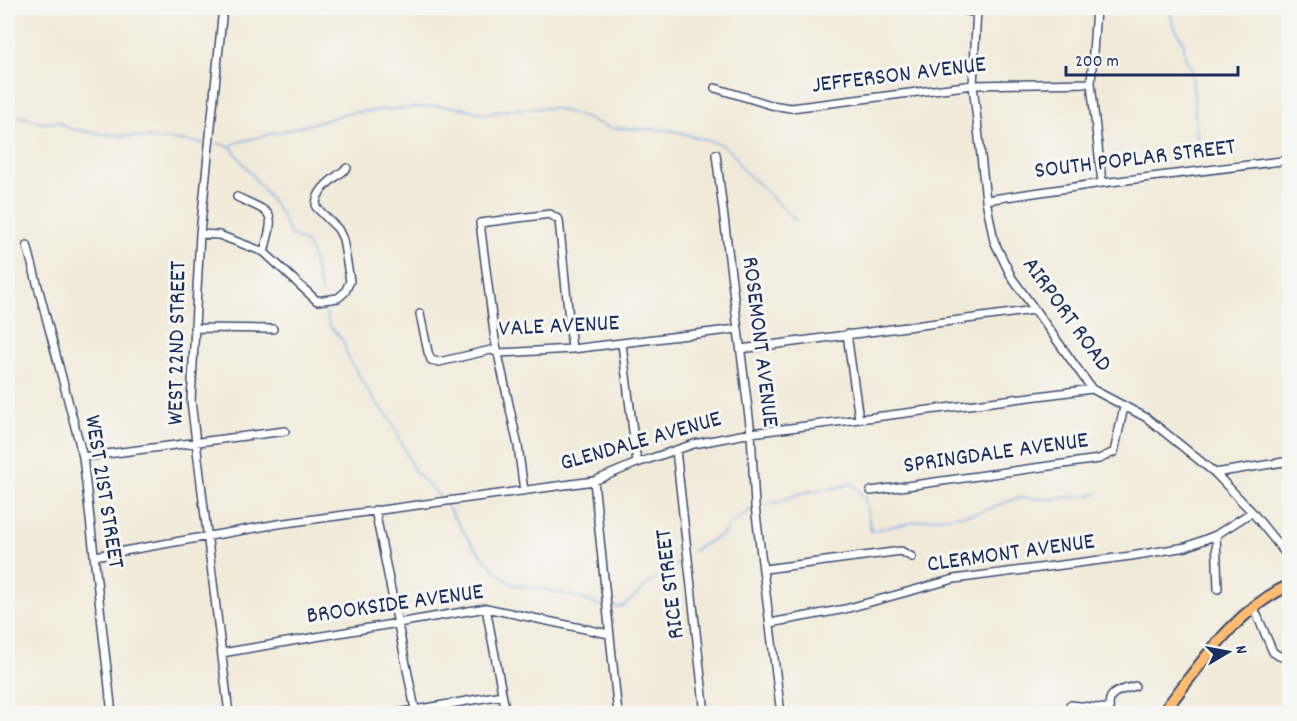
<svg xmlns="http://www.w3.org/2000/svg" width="1297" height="721" viewBox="0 0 1297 721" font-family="Dekko,sans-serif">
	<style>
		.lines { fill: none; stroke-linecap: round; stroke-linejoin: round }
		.stream { stroke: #76a7e1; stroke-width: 1.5 }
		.street-casing { stroke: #3b4b70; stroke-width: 10 }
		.primary-casing { stroke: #3b4b70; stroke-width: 14 }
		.street { stroke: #fff; stroke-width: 7 }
		.primary { stroke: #fdbc6f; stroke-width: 10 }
		.labels { text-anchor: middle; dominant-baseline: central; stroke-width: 6; stroke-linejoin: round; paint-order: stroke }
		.street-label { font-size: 24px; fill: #1b2f5e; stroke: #f6f6f2 }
	</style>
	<rect width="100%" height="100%" fill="#f6f6f2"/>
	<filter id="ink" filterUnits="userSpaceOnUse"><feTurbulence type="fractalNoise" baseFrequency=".0167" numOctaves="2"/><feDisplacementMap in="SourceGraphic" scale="12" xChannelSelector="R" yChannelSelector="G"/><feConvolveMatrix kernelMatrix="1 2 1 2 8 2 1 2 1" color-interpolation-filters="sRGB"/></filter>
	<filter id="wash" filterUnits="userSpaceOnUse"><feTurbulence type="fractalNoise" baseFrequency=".008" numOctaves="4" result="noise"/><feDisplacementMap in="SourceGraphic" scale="24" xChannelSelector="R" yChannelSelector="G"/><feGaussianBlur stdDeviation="1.35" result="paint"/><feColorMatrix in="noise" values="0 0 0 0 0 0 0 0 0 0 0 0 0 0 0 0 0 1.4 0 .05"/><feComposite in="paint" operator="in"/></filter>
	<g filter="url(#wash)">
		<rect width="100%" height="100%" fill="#f2ead9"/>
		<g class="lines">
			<path class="stream" d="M1169 8 1173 24 1184 43 1185 57 1192 70 1198 148
				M8 116 25 117 41 123 59 122 70 129 103 134 204 143
				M217 143 231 147 280 212 290 234 306 243 311 253 322 295
				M231 147 235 143 327 120 345 113 438 106 463 108 485 114 513 109 552 108 574 114 610 128 670 130 723 145 735 156 741 168 796 220
				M324 305 329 325 344 342 347 355 371 396 391 420 414 470 442 499
				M763 505C777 505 786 498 799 494 816 488 836 491 852 483L865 499 871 531 929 519 978 513 1017 498 1052 499 1098 494
				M447 506C463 533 484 562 509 582L513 585C544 587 572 596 601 605
				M692 551 725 533 727 527 751 509
				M611 608 624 606 646 586 683 559"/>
		</g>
	</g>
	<g filter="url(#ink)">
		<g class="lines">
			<defs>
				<path id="street" d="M223 8 200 234 191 401 229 714
					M955 8 977 13
					M977 8 973 85 986 200 994 241 1012 278 1092 389 1147 418 1215 473 1252 512 1290 559
					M1096 8 1091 83 1102 183
					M1283 8 1290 13
					M715 88 771 105 791 108 973 85 1091 83
					M716 154 751 433 755 506 781 714
					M237 197C275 215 275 210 264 252
					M986 200 1102 183 1290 160
					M200 234 219 235 264 252 317 301 338 298 345 292 350 281 343 239 338 229 316 207C315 189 334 179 347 168
					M27 245 83 457 112 714
					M420 314 428 352 431 360 439 362 491 350 499 353 572 349 737 329
					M194 328 273 329
					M847 334 859 419
					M622 344 637 463
					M741 349 1034 310
					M676 450 705 714
					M83 457 285 431
					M1215 473 1290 461
					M594 481 618 714
					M524 491 518 446 495 340 480 223 550 214 559 220 572 349
					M871 491 1099 459 1114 452 1124 407
					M375 510 416 714
					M1216 535 1218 589
					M95 556 278 524 594 481 637 463 694 444 751 433 1092 389
					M765 569 901 551 912 557
					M1253 606 1273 652 1279 656 1290 659
					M486 608 506 714
					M770 623 845 609 954 579 1131 556 1186 547 1216 535 1252 512
					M222 653 486 608 609 634
					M1070 705 1109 709
					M391 714 502 695
					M1110 714C1106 691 1116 692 1135 686"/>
				<path id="primary" d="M1162 714C1198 668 1235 609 1290 585"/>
			</defs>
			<use href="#street" class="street-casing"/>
			<use href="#primary" class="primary-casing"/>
			<use href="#street" class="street"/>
			<use href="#primary" class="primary"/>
		</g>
	</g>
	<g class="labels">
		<g class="street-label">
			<text transform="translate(899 76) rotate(-7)">JEFFERSON AVENUE</text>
			<text transform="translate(1135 160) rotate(-7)">SOUTH POPLAR STREET</text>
			<text transform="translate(1066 315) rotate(54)">AIRPORT ROAD</text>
			<text transform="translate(559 327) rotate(-3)">VALE AVENUE</text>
			<text transform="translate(759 342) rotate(83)">ROSEMONT AVENUE</text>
			<text transform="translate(178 343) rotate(-89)">WEST 22ND STREET</text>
			<text transform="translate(641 442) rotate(-16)">GLENDALE AVENUE</text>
			<text transform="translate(996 454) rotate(-8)">SPRINGDALE AVENUE</text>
			<text transform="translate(103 492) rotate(81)">WEST 21ST STREET</text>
			<text transform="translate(1011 554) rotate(-8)">CLERMONT AVENUE</text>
			<text transform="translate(671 584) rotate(-97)">RICE STREET</text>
			<text transform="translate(395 605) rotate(-8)">BROOKSIDE AVENUE</text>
		</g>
	</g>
	<rect width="1297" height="721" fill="none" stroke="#f6f6f2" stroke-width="30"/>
	<g transform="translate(1228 652) rotate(80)" stroke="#f6f6f2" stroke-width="4.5" paint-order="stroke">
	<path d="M0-4.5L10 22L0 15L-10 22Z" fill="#1b2f5e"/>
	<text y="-9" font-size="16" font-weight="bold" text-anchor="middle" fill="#1b2f5e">N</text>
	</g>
	<path d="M1066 66v9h172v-9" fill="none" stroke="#1b2f5e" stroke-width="3"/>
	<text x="1075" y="66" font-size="18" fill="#1b2f5e" stroke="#f6f6f2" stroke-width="4.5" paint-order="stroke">200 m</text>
</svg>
